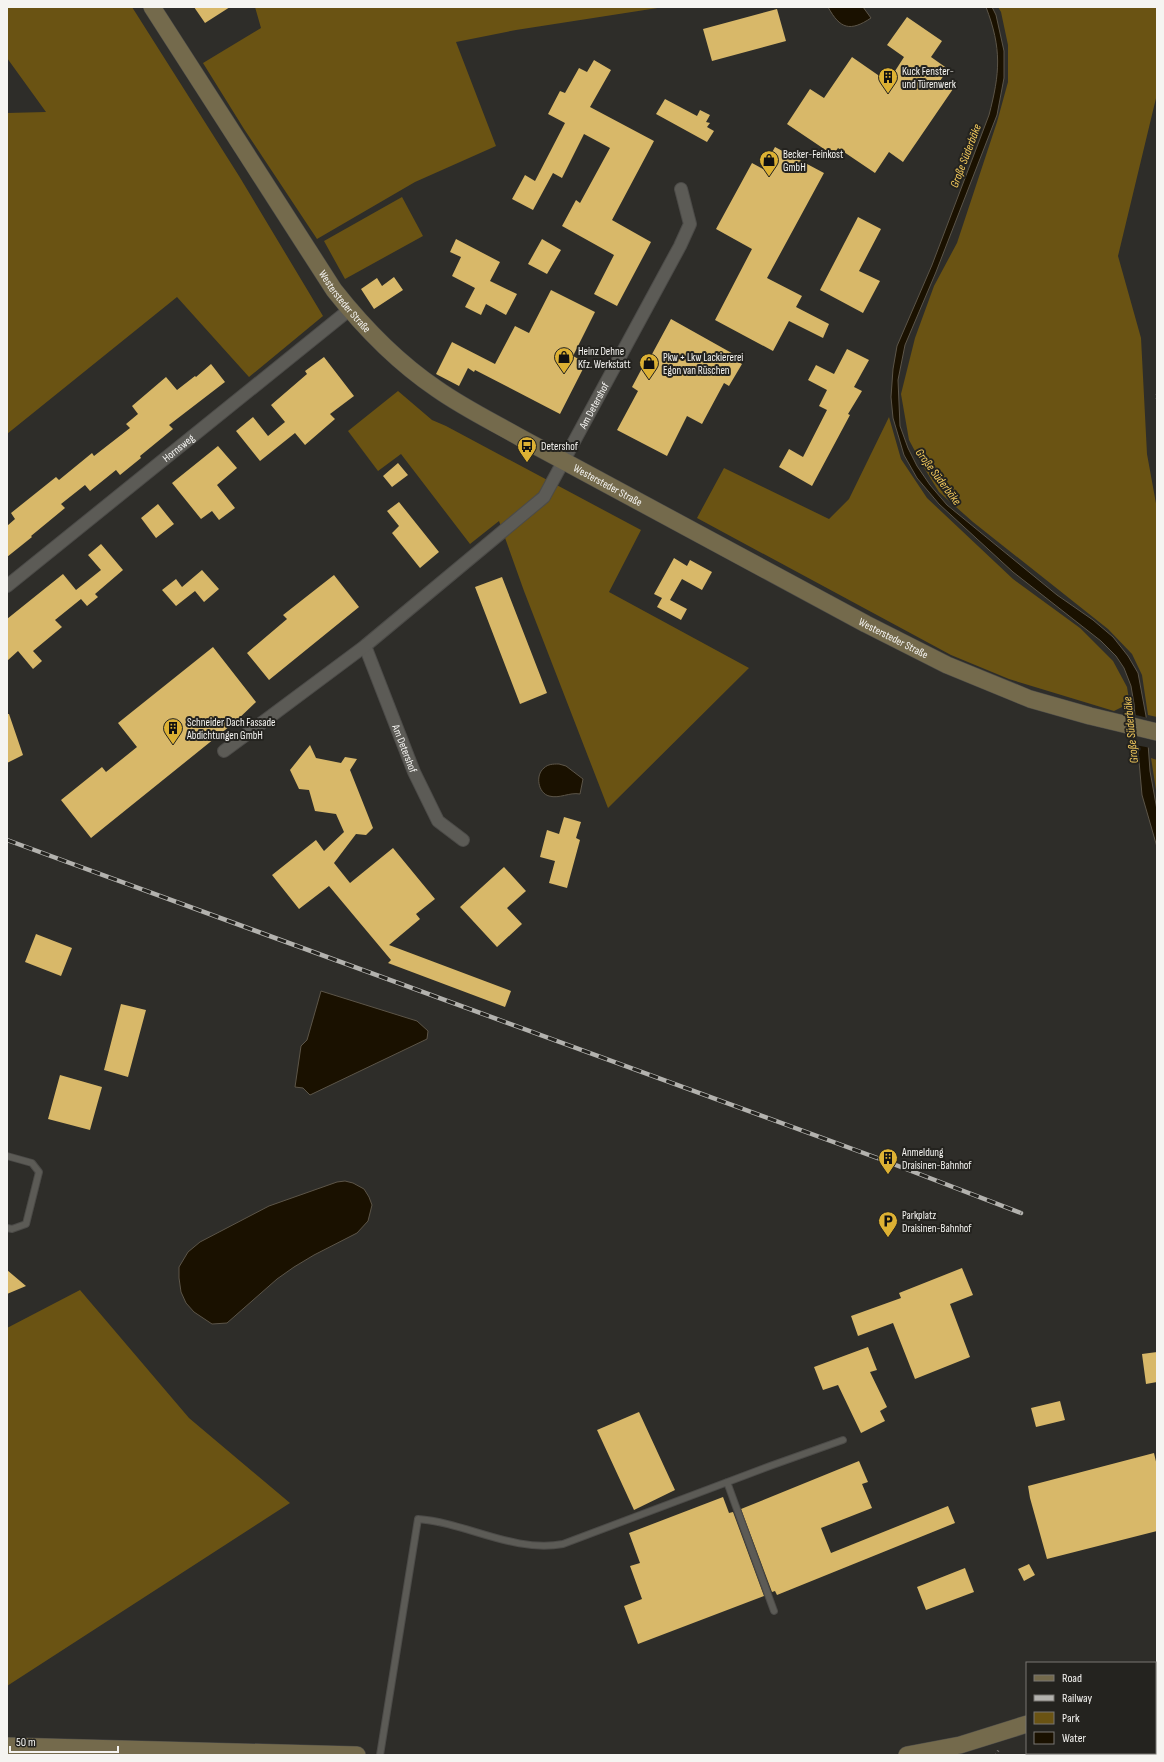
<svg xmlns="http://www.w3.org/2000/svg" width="1164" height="1762" viewBox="0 0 1164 1762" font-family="'Sofia Sans Condensed',sans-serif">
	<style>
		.green { fill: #6a5313 }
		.water { fill: #1a1100; stroke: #5c5548 }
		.pier { fill: #2e2d29 }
		.building { fill: #d8b869 }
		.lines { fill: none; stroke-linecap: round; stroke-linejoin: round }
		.service-casing { stroke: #4c4b48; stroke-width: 8 }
		.minor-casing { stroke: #4c4b48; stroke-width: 14 }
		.secondary-casing { stroke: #4c4b48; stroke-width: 18 }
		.path { stroke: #797875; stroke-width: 2.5; stroke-dasharray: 1 3; stroke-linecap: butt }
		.service { stroke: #5c5b56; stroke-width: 6 }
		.minor { stroke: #5c5b56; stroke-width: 12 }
		.secondary { stroke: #746a4c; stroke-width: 17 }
		.rail-casing { stroke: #b3b2ae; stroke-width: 4.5 }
		.rail { stroke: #24231f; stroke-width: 3; stroke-dasharray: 9; stroke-linecap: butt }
		.labels { text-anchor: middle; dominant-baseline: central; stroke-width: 4; stroke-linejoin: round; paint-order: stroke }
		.poi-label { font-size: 11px; fill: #f5f4f1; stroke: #24231f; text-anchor: start }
		.street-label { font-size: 11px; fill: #f5f4f1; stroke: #24231f }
		.water-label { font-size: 12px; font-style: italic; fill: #f4ca5c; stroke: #24231f }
	</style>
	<rect width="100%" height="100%" fill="#2e2d29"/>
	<path class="green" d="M7 7H132L239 176 323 316 249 377 177 297 7 434V113L46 112 7 58Z
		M255 7H664L516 30 456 42 496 146 415 182 317 239 244 129 203 63 261 28Z
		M998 7H1157V94L1118 256 1141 338 1147 454 1157 509V717L1148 715 1142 675 1132 654 1108 629 973 522 939 492 923 466 909 440 901 394 915 338 934 286 957 243 997 122 1008 82V45L1001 12Z
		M402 197 423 236 345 279 324 241Z
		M398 391 432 420 446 426 641 530 609 592 749 668 608 808 524 591 499 521 470 544 401 454 378 471 348 431Z
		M889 417 901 459 927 498 1013 579 1080 628 1113 661 1127 687 1129 699 1124 706 1114 711 1009 679 951 655 697 518 724 468 829 519 849 499Z
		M1151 758 1157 760V796Z
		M80 1290 189 1418 290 1503 7 1686V1328Z"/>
	<path class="water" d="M828 7H863L871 18C850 32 840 29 828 7Z
		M986 7H992L996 15 1004 51V78L997 115 936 272 905 345 898 380 900 426 908 448 917 466 930 485 947 505 1057 595 1093 620 1113 637 1128 656 1138 673 1146 716 1150 771 1157 810V847L1142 795 1134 704 1131 686 1124 668 1116 656 1101 641 1013 572 939 504 917 478 904 455 893 418 891 397 893 369 897 346 932 265 989 115C1000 73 1002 49 986 7Z
		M559 764 566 766 583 779 580 794C569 792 560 799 549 796 538 793 535 775 544 768 548 764 553 764 559 764Z
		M321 991 417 1021 428 1031 427 1039 310 1095 303 1088 295 1087 301 1046 307 1040Z
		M345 1181 353 1183 364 1189 369 1197 372 1205 368 1221 357 1233 314 1255 294 1267 277 1279 227 1323 212 1324 194 1312 186 1303 181 1292 179 1278V1267L188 1252 200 1242 269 1206 337 1182Z"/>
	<path class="pier" d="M1132 714 1148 718 1151 748 1135 745Z"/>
	<path class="building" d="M194 7H230L205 23Z
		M777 9 786 41 712 61 703 29Z
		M907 17 942 41 931 57 948 69 940 81 953 89 903 162 889 152 875 173 838 148 833 155 787 124 810 89 824 98 852 57 888 82 904 57 887 45Z
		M594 60 611 70 590 107 654 141 612 220 651 242 617 306 594 294 614 255 562 226 576 200 580 203 610 148 584 134 562 178 553 173 533 210 512 199 525 175 535 181 565 123 548 114 560 91 565 93 579 68 587 72Z
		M665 99 697 116 700 110 710 115 706 122 710 123 707 127 714 131 707 142 656 114Z
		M775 147 824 173 767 278 802 296 796 307 829 324 823 338 789 321 773 351 715 320 752 249 716 229 752 163 763 169Z
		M858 217 881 229 859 271 880 281 863 313 820 290Z
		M456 239 500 262 490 281 517 294 506 315 486 304 481 315 465 307 475 288 452 276 461 257 450 252Z
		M542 239 561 250 547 274 528 264Z
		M394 277 403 290 374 309 361 289 377 278 382 286Z
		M551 290 595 312 573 356 586 363 560 414 475 370 474 372 468 368 459 386 436 374 452 342 495 364 515 326 529 333Z
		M671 319 737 356 735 360 742 364 729 386 724 383 702 424 687 416 667 456 617 430 638 391 632 387 649 355 651 356Z
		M847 349 869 360 854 387 862 391 848 414 850 415 812 486 779 467 789 449 803 457 827 410 819 406 827 390 808 380 816 365 834 374Z
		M324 357 354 396 330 414 335 419 305 445 295 433 260 461 236 431 253 417 268 436 285 422 271 405 307 374 305 371Z
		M211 364 225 382 169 425 173 429 140 456 141 458 120 475 116 470 90 491 85 485 61 504 65 508 31 536 32 537 7 557V526L15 519 11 513 56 477 59 480 92 453 94 456 130 428 126 424 138 414 132 406 166 377 177 390 195 376 196 377Z
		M218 446 237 468 217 485 235 508 219 520 212 511 201 519 172 483Z
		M398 463 408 475 392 487 383 476Z
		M399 502 439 552 420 568 392 533 399 526 387 511Z
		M158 504 174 524 156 538 141 518Z
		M101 544 123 570 95 594 98 597 87 606 81 599 55 620 62 627 33 651 42 661 33 669 18 651 7 661V619L63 574 76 590 101 570 88 555Z
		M674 558 687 566 690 560 712 572 702 590 682 579 670 600 687 609 681 620 657 607 662 598 654 594Z
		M202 570 219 589 204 602 195 591 176 606 162 590 176 579 182 587Z
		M334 575 359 607 269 680 247 653 287 619 283 615Z
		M502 577 547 693 520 704 475 587Z
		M213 647 256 702 235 722 91 838 61 800 102 767 106 772 137 747 118 723Z
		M7 714H9L23 755 7 763Z
		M310 745 316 758 341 763 345 757 357 759 350 770 373 828 366 835 356 834 334 863 350 883 393 848 435 899 416 914 420 919 389 945 511 991 505 1007 388 963 391 960 329 886 299 909 272 875 316 840 324 851 344 832 336 814 315 811 309 790 299 789 290 770Z
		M564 817 581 822 576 838 580 840 567 888 549 883 555 861 540 857 547 830 559 834Z
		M504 867 526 891 507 908 522 924 497 947 460 907Z
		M36 934 72 948 61 976 25 962Z
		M121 1004 146 1010 128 1077 104 1070Z
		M60 1075 102 1087 90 1130 48 1119Z
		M962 1268 973 1295 950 1304 970 1357 915 1379 893 1323 858 1336 851 1316 901 1298 899 1293Z
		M7 1270 26 1286 7 1294Z
		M868 1347 877 1370 870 1372 887 1407 880 1411 885 1421 861 1433 838 1385 823 1390 814 1367Z
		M1157 1352V1382L1146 1384 1142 1354Z
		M1060 1401 1065 1420 1036 1427 1031 1408Z
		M639 1412 675 1490 634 1510 597 1430Z
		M1154 1453 1157 1466V1531L1047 1559 1030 1498 1028 1486Z
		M859 1461 868 1482 862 1484 872 1508 821 1528 831 1553 948 1506 955 1523 777 1595 775 1591 772 1592 741 1509Z
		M723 1497 729 1513 733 1512 764 1596 638 1644 624 1606 642 1599 630 1566 640 1563 629 1533Z
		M1029 1564 1035 1575 1024 1581 1018 1569Z
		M965 1568 974 1592 926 1610 917 1587Z"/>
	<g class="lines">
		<defs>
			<path id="service" d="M7 1156 32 1163 39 1172 26 1224 12 1229 7 1228
				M727 1482 774 1611
				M380 1755 418 1519C468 1523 513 1553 563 1544L770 1466 843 1440"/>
			<g id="minor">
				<path id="s1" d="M7 586 349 310"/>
				<path id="s2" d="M365 646 414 772 438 821 463 840"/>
				<path id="s3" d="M224 751 365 646 544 497 680 246 690 224 681 189"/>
			</g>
			<g id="secondary">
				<path id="s4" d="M152 7 334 290C364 328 397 362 437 389 464 408 493 422 521 438L866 624 947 665 1030 699 1090 716 1157 732"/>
				<path d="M1155 1681H1157"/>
				<path d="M7 1746 357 1755"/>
				<path d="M907 1755 960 1745 1027 1724"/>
			</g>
		</defs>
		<use href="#service" class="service-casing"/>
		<use href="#minor" class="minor-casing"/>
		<use href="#secondary" class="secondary-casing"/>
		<path class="path" d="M1157 394V400
			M996 1755 999 1749"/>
		<use href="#service" class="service"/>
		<use href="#minor" class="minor"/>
		<use href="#secondary" class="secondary"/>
		<defs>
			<path id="rail" d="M7 840 880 1159 1021 1213"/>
		</defs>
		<use href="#rail" class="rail-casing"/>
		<use href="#rail" class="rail"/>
	</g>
	<defs>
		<symbol id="building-pin" viewBox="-11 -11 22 30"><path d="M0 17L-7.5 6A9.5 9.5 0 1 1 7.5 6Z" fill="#ddb133" stroke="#24231f"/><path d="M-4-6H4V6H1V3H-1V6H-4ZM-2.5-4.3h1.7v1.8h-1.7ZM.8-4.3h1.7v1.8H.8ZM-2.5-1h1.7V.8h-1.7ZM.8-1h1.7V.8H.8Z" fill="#111"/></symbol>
		<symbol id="shop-pin" viewBox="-11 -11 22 30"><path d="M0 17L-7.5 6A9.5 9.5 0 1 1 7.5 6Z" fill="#ddb133" stroke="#24231f"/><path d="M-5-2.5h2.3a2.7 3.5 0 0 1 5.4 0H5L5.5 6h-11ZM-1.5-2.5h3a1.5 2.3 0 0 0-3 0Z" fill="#111"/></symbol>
		<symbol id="bus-pin" viewBox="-11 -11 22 30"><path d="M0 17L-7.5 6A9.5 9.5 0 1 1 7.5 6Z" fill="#ddb133" stroke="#24231f"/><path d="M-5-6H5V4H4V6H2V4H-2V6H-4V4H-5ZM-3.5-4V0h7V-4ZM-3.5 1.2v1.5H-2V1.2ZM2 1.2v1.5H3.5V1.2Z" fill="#111"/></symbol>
		<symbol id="parking-pin" viewBox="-11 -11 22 30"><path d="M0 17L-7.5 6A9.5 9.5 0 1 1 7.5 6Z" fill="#ddb133" stroke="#24231f"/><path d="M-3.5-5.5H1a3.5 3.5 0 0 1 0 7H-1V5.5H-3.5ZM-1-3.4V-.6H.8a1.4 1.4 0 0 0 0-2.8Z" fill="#111"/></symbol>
	</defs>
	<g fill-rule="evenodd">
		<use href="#building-pin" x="877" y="66" width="22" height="30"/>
		<use href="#shop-pin" x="758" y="149" width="22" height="30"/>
		<use href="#shop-pin" x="553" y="346" width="22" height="30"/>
		<use href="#shop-pin" x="638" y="352" width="22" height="30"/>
		<use href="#bus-pin" x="516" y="435" width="22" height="30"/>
		<use href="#building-pin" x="162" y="717" width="22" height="30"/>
		<use href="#building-pin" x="877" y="1147" width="22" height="30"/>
		<use href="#parking-pin" x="877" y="1210" width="22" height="30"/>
	</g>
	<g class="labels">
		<g class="poi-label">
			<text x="902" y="71">Kuck Fenster-<tspan x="902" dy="13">und Türenwerk</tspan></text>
			<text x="783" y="154">Becker-Feinkost<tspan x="783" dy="13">GmbH</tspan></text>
			<text x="578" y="351">Heinz Dehne<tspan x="578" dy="13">Kfz. Werkstatt</tspan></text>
			<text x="663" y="357">Pkw + Lkw Lackiererei<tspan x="663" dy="13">Egon van Rüschen</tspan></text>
			<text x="541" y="446">Detershof</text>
			<text x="187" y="722">Schneider Dach Fassade<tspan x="187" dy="13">Abdichtungen GmbH</tspan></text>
			<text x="902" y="1152">Anmeldung<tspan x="902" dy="13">Draisinen-Bahnhof</tspan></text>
			<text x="902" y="1215">Parkplatz<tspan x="902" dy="13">Draisinen-Bahnhof</tspan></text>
		</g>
		<g class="street-label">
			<text stroke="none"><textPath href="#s4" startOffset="352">Westersteder Straße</textPath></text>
			<text stroke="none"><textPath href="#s3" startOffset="513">Am Detershof</textPath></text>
			<text stroke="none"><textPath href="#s1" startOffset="220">Hornsweg</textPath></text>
			<text stroke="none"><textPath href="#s4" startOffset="676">Westersteder Straße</textPath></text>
			<text stroke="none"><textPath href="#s4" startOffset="1000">Westersteder Straße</textPath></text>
			<text stroke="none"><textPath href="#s2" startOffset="110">Am Detershof</textPath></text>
		</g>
		<g class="water-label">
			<text transform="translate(966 156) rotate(-69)">Große Süderbäke</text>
			<text transform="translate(938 477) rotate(53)">Große Süderbäke</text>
			<text transform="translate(1131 730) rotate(-96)">Große Süderbäke</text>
		</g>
	</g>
	<rect width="1164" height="1762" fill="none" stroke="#f5f4f1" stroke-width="16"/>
	<rect x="1026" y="1662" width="130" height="92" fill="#24231f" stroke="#787773"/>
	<rect x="1034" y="1675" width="20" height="6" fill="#746a4c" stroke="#787773"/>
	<text x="1062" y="1682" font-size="12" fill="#f5f4f1">Road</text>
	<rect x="1034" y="1695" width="20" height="6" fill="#b3b2ae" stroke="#787773"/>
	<text x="1062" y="1702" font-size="12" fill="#f5f4f1">Railway</text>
	<rect x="1034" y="1712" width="20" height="12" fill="#6a5313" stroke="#787773"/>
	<text x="1062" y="1722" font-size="12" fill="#f5f4f1">Park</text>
	<rect x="1034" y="1732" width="20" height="12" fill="#1a1100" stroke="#787773"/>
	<text x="1062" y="1742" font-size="12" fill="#f5f4f1">Water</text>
	<path d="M10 1746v6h108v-6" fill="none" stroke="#f5f4f1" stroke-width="2"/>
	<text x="16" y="1746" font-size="12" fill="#f5f4f1" stroke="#24231f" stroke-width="3" paint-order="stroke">50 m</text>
</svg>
